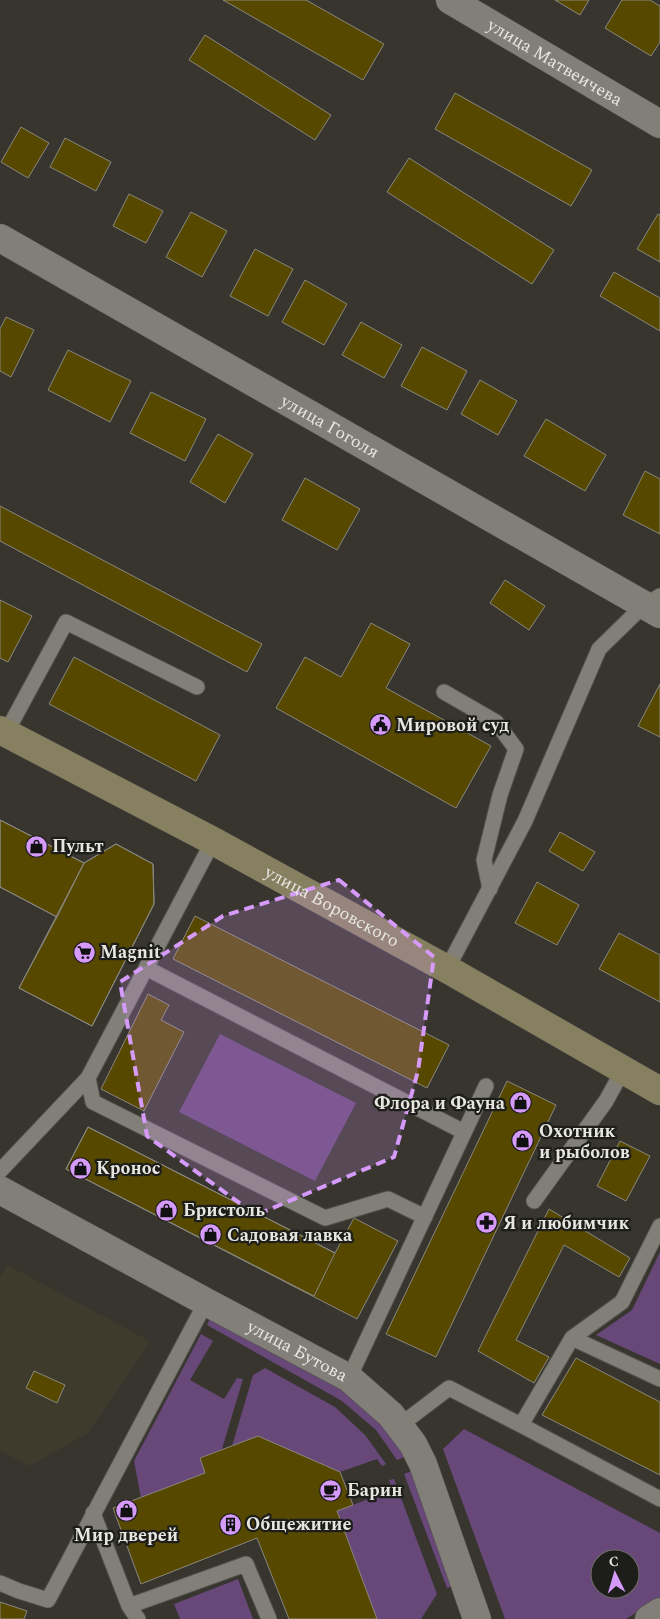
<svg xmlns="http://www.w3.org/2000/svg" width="660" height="1619" viewBox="0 0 660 1619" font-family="Spectral,serif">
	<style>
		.built { fill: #3e3b2d }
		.green { fill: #674879; fill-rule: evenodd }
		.building { fill: #574800; stroke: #89877f }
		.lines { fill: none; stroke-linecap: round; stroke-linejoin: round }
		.lane-casing { stroke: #52514b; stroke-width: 17 }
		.street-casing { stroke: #52514b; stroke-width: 29 }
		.secondary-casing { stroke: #52514b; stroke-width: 29 }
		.lane { stroke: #817f77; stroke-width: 15 }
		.street { stroke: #817f77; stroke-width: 28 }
		.secondary { stroke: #878060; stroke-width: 28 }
		.marked { fill: #d69bfa; fill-opacity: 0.2; stroke: #d69bfa; stroke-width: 4; stroke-dasharray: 10 6; stroke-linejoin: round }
		.labels { text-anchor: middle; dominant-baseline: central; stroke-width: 4.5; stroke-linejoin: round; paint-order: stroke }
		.street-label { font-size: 18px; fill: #e7e6e1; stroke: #1d1d19 }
		.poi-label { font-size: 18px; font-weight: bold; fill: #e7e6e1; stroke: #1d1d19; text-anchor: start }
	</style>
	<rect width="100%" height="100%" fill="#37352e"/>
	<path class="built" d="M7 1265 150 1341 88 1433 29 1466 0 1451V1278Z"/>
	<path class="green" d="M220 1034 356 1103 315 1181 179 1112Z
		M660 1252V1364L596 1335 632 1310Z
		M211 1316 346 1390 383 1423 407 1456 397 1460 376 1430 342 1401 207 1325Z
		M201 1334 213 1341 190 1380 224 1399 237 1378 243 1379 222 1449 200 1458 205 1473 141 1498 134 1461Z
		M265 1368 335 1407 366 1436 386 1464 382 1466 377 1459 340 1472 232 1446 253 1375Z
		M464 1429 660 1533V1597L626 1619H505L443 1449ZM600 1559H630V1589H600Z
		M414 1470 456 1585 447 1588 404 1474Z
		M394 1479 437 1594 421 1619H377L337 1511 392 1490 389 1480Z
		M238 1579 253 1619H180L174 1604Z"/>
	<path class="building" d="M223 0H306L384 44 363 80Z
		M555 0H589L580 15Z
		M622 0H650L660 6V42L651 56 605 28Z
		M205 35 331 115 315 140 189 60Z
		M455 93 592 170 571 206 435 129Z
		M21 127 49 143 28 178 1 162Z
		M65 138 111 162 96 191 50 167Z
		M409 158 554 250 532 284 387 192Z
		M129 194 163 211 146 243 113 226Z
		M191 212 227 231 202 277 166 257Z
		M658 214 660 215V262L637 249Z
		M255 249 293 269 268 316 230 296Z
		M614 272 660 298V331L600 296Z
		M305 280 347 304 324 345 282 322Z
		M6 317 34 330 11 377 0 371V329Z
		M361 322 402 345 384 378 342 355Z
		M422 347 467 371 447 410 401 386Z
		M68 350 131 381 110 422 48 390Z
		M480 380 517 401 498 435 461 414Z
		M151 392 206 419 185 461 130 433Z
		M546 419 606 455 585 491 524 456Z
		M218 434 253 454 225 503 190 482Z
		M645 471 660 479V534L623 515Z
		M305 478 360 509 337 550 282 520Z
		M0 506 262 644 247 672 0 541Z
		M505 580 545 606 529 630 490 603Z
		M0 600 32 616 8 662 0 658Z
		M371 623 410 644 386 688 491 746 456 808 276 708 305 657 341 677Z
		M74 657 220 735 196 781 49 704Z
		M660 684V737L638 726Z
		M0 820 84 863 57 917 0 887Z
		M0 820 84 863 116 844 153 864 154 904 92 1026 19 988 57 917 0 887Z
		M560 832 595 852 583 871 549 851Z
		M116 844 153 864 154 904 92 1026 19 988 84 863Z
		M537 882 579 905 557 945 515 923Z
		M195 916 449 1045 427 1088 173 959Z
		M619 933 660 955V1002L599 969Z
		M148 994 169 1005 161 1020 184 1032 144 1111 101 1089Z
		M507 1081 556 1105 436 1357 386 1334Z
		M88 1127 335 1253 314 1296 66 1169Z
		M88 1127 335 1253 354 1218 398 1241 357 1319 66 1169Z
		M620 1141 650 1156 626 1201 597 1186Z
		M549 1209 630 1258 619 1277 564 1245 516 1340 549 1357 534 1383 478 1351Z
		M576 1358 660 1402V1475L542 1415Z
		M34 1371 65 1385 57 1403 26 1388Z
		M258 1436 340 1472 353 1505 337 1511 377 1619H289L257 1538 141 1584 113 1508 205 1473 200 1458Z
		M0 1602 27 1611 24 1619H0Z"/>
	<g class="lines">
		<defs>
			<path id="lane" d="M444 692 496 722 516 749 500 795 484 860 490 889
				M6 733 66 622 197 687
				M146 968 464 1132
				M447 969 525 821 599 649 643 606 660 596
				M88 1078 93 1102 325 1218 388 1199 425 1217
				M0 1171 88 1078 213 841
				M534 1201 606 1101 623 1070
				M572 1338 622 1302 660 1226
				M349 1378 486 1086
				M521 1425 660 1499
				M399 1426 449 1388 521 1425 572 1338 660 1379
				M93 1513 129 1606 246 1564 269 1619
				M0 1583 19 1591 48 1600 206 1302
				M129 1606 138 1619"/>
			<g id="street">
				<path id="s1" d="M450 0 660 124"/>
				<path id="s2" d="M0 238 660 614"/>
				<path id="s3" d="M0 1190 206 1302 349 1378 391 1415 413 1444 423 1464 477 1619"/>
				<path d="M649 1619 660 1612"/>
			</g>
			<g id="secondary">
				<path id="s4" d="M0 730 213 841 447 969 660 1091"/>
			</g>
		</defs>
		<use href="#lane" class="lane-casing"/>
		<use href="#street" class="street-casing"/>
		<use href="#secondary" class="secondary-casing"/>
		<use href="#lane" class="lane"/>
		<use href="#street" class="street"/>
		<use href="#secondary" class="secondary"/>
	</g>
	<path class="marked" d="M339 880 434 957 418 1071 394 1157 256 1215 147 1136 120 982 223 916Z"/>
	<defs>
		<symbol id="civic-disc" viewBox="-11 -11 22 22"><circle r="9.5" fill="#d69bfa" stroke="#1d1d19"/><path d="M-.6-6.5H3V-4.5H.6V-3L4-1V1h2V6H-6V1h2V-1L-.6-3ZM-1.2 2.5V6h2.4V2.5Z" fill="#111"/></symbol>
		<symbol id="shop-disc" viewBox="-11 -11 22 22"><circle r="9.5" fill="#d69bfa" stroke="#1d1d19"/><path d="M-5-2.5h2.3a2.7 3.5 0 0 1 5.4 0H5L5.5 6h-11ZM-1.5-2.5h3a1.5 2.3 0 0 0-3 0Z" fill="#111"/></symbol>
		<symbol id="supermarket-disc" viewBox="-11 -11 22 22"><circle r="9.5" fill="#d69bfa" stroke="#1d1d19"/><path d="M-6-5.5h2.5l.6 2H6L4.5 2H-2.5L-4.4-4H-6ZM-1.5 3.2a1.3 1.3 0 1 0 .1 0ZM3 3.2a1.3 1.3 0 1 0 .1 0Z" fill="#111"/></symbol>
		<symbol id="pharmacy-disc" viewBox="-11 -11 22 22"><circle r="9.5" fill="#d69bfa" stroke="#1d1d19"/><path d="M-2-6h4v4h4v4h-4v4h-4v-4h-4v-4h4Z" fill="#111"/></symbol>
		<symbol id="cafe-disc" viewBox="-11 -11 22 22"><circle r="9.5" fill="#d69bfa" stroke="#1d1d19"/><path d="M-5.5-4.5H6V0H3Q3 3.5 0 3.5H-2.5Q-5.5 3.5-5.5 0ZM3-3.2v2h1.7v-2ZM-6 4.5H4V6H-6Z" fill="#111"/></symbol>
		<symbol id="building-disc" viewBox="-11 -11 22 22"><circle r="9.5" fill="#d69bfa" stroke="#1d1d19"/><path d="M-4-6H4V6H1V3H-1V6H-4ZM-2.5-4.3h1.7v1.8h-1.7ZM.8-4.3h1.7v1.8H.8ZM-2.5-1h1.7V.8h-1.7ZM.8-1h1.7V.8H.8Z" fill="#111"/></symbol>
	</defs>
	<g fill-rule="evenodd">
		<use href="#civic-disc" x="368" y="712" width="25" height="25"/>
		<use href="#shop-disc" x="24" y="834" width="25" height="25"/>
		<use href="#supermarket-disc" x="72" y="940" width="25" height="25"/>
		<use href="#shop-disc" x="508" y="1090" width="25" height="25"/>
		<use href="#shop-disc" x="510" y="1128" width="25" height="25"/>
		<use href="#shop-disc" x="68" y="1156" width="25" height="25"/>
		<use href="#shop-disc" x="154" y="1198" width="25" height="25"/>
		<use href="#pharmacy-disc" x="474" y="1210" width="25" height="25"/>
		<use href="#shop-disc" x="198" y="1222" width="25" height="25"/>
		<use href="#cafe-disc" x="318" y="1478" width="25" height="25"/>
		<use href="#shop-disc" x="114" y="1498" width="25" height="25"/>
		<use href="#building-disc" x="218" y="1512" width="25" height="25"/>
	</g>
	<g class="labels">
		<g class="street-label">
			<text stroke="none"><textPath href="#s1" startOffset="122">улица Матвеичева</textPath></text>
			<text stroke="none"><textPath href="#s2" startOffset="380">улица Гоголя</textPath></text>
			<text stroke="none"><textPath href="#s4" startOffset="376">улица Воровского</textPath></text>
			<text stroke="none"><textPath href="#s3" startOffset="338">улица Бутова</textPath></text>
		</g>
		<g class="poi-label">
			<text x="396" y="725">Мировой суд</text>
			<text x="52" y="846">Пульт</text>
			<text x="100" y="952">Magnit</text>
			<text x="505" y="1103" text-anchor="end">Флора и Фауна</text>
			<text x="539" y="1131">Охотник<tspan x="539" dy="21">и рыболов</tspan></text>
			<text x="96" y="1168">Кронос</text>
			<text x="183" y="1210">Бристоль</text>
			<text x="503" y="1223">Я и любимчик</text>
			<text x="227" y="1235">Садовая лавка</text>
			<text x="347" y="1490">Барин</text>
			<text x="246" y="1524">Общежитие</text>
			<text x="126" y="1535" text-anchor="middle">Мир дверей</text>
		</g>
	</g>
	<g transform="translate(615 1574) rotate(355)"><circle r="24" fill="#1d1d19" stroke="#6e6d69"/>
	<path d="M0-4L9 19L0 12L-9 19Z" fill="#d69bfa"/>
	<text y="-8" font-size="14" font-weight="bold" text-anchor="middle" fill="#e7e6e1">С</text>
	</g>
</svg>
